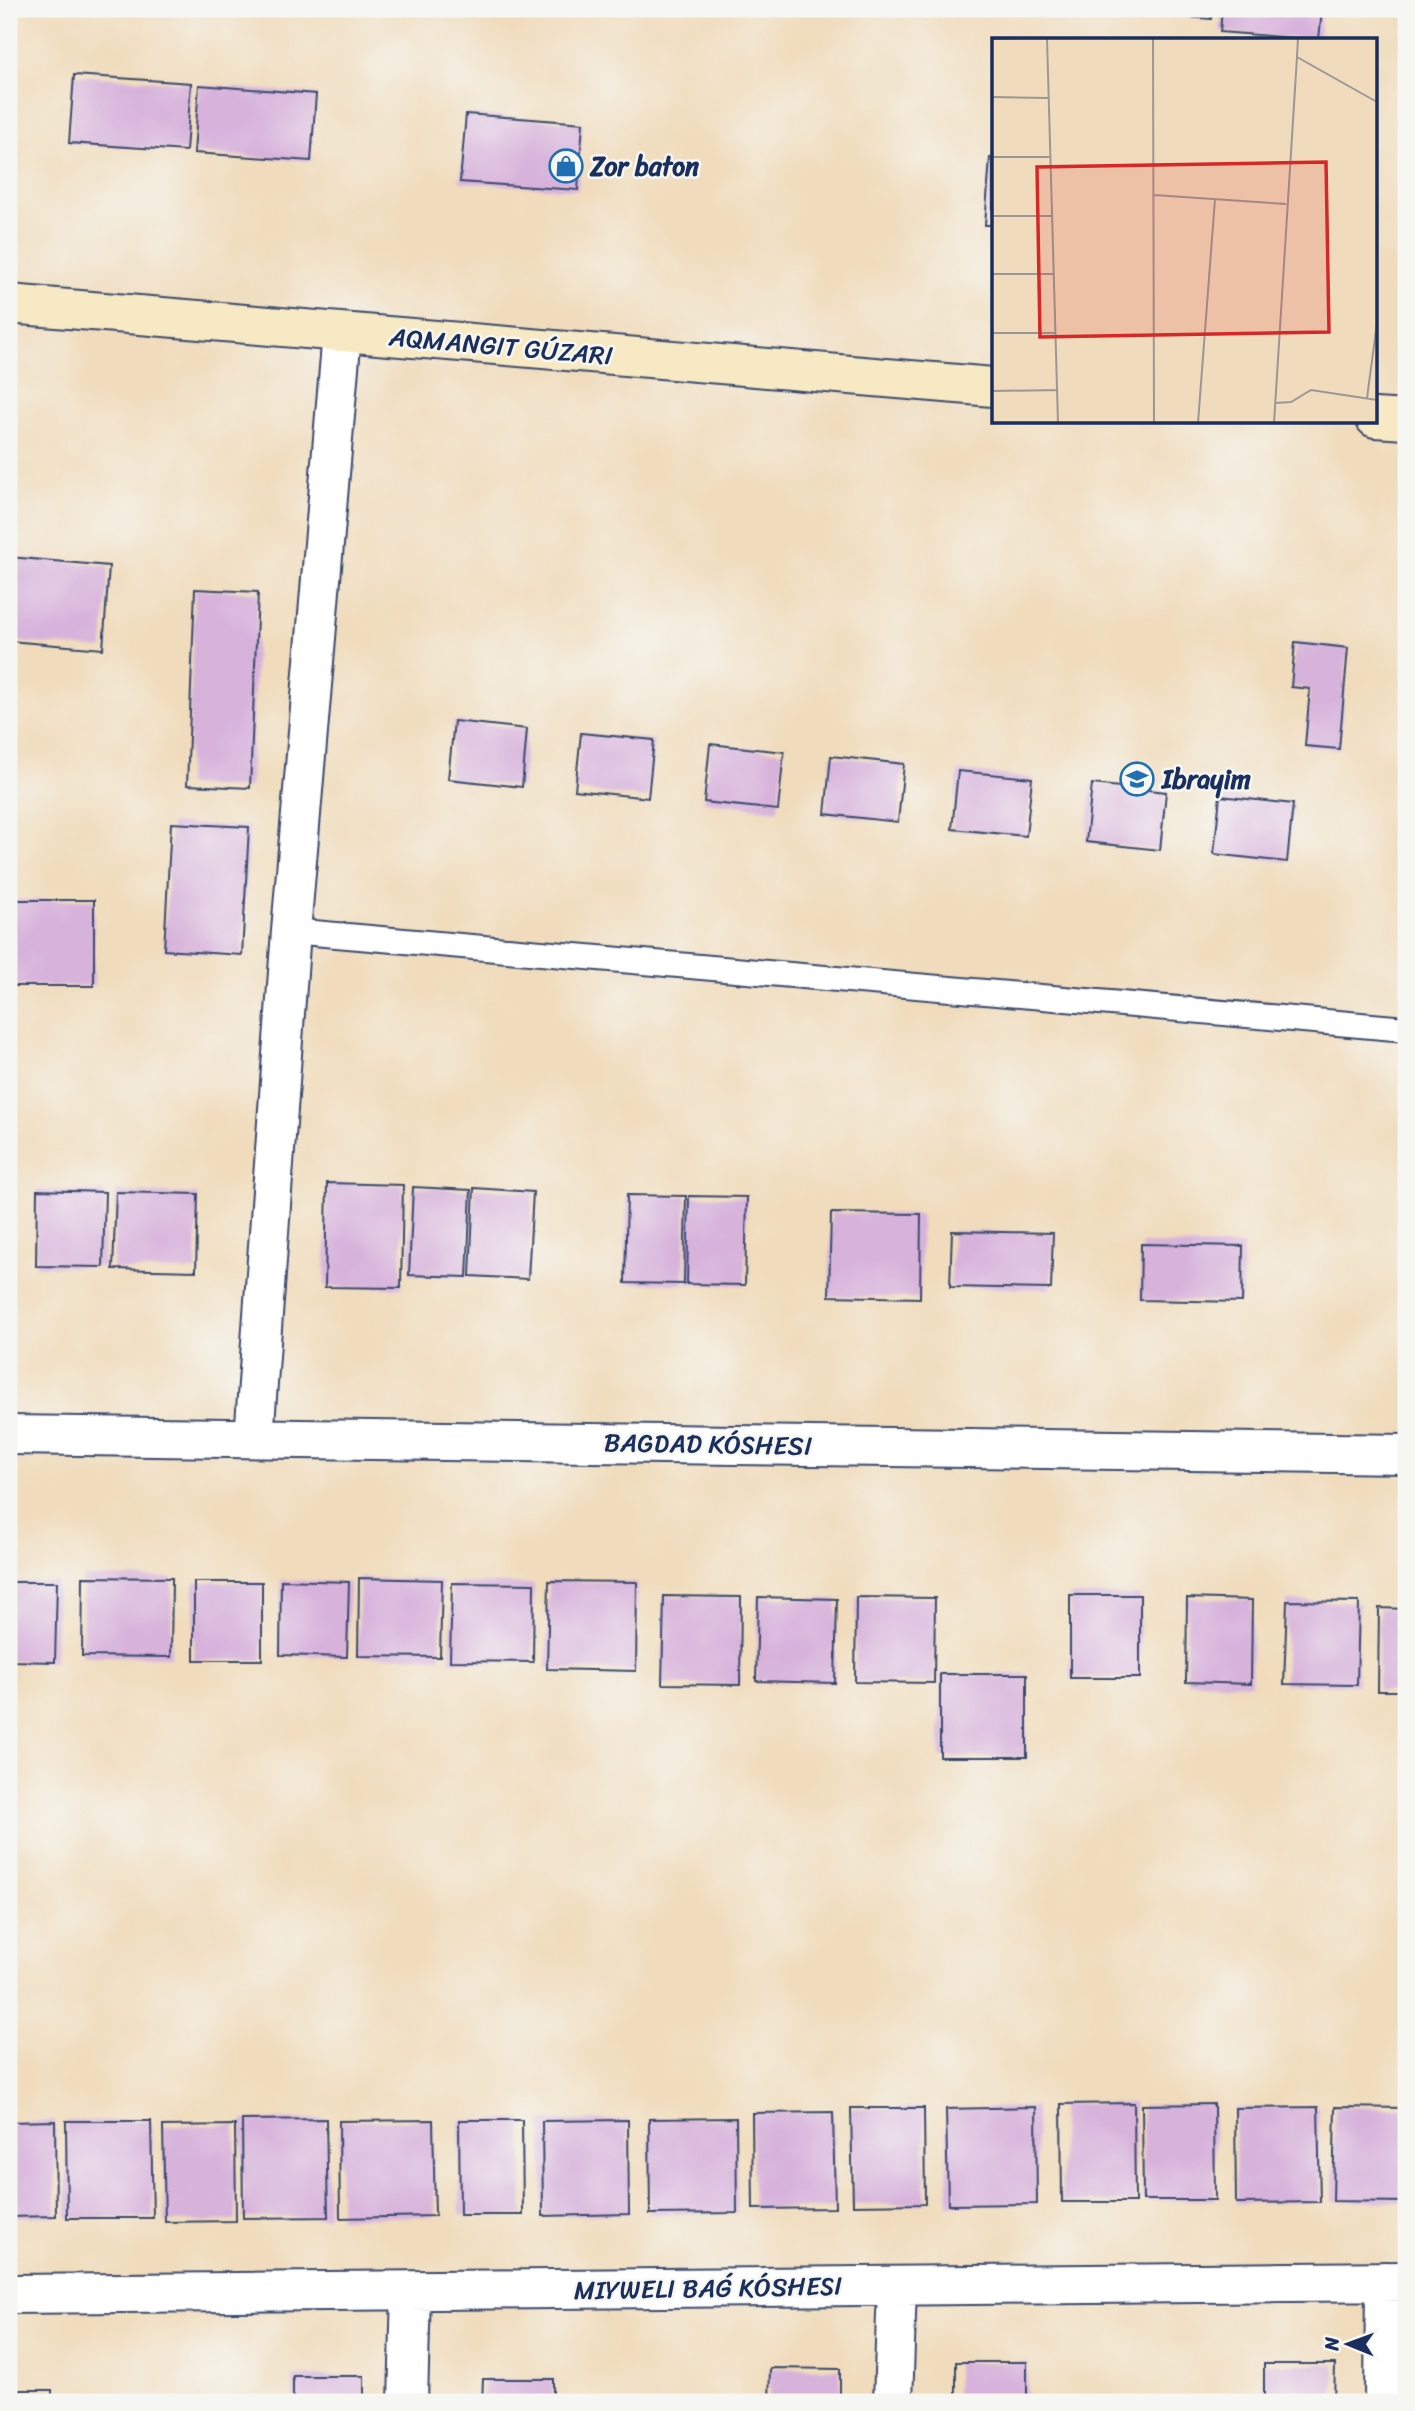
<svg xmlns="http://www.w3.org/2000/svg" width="1415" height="2411" viewBox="0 0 1415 2411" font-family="Sriracha,sans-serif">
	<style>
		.building { fill: #d7b2db }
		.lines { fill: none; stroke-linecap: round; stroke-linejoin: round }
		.lane-casing { stroke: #3b496c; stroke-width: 28 }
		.street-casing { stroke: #3b496c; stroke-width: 42 }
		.secondary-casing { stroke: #3b496c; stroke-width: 42 }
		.lane { stroke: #fff; stroke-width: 24 }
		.street { stroke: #fff; stroke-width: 38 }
		.secondary { stroke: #f6e9c3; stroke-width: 38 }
		.labels { text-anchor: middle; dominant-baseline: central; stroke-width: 5; stroke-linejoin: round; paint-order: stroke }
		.poi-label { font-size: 26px; font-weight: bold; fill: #1b2f5e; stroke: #f6f6f2; text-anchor: start }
		.street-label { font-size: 26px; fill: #1b2f5e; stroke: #f6f6f2 }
		.inset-road { fill: none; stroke: #9b9796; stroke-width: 2 }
		.view { fill: #d62828; fill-opacity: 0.15; stroke: #d62828; stroke-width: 3.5 }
		.inset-edge { fill: none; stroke: #1b2f5e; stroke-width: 3.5 }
	</style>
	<rect width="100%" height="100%" fill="#f6f6f2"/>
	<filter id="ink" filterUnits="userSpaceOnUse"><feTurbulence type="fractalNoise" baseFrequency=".0143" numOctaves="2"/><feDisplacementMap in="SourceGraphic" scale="14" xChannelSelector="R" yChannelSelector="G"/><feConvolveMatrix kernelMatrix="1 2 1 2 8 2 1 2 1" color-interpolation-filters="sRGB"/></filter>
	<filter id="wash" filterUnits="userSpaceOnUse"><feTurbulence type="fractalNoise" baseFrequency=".00686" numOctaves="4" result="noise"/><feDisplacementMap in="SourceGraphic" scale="28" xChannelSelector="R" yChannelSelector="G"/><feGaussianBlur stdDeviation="1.57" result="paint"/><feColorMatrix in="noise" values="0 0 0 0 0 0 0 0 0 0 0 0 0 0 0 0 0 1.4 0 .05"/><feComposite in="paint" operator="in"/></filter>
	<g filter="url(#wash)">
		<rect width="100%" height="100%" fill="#f0dcbc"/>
		<g id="blocks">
			<path class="building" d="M1117 9H1212L1211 19 1117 11Z
				M1222 9H1322L1319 40 1220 32Z
				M74 75 191 83 186 151 69 143Z
				M199 85 316 94 311 161 194 153Z
				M466 114 583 123 578 190 460 182Z
				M990 158H993V225H985Z
				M9 557 109 566 103 649 9 641Z
				M195 589 258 592 250 788 187 785Z
				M1295 642 1348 648 1339 749 1305 746 1310 689 1291 687Z
				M454 721 527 729 522 787 448 779Z
				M581 733 654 740 648 798 575 790Z
				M710 744 784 752 778 810 704 802Z
				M831 756 904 764 898 822 825 814Z
				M958 771 1032 778 1026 836 952 829Z
				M1092 784 1166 792 1160 850 1086 842Z
				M1220 796 1293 804 1287 862 1214 854Z
				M171 823 249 827 242 955 164 950Z
				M12 900H94V986H13Z
				M327 1183 403 1185 401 1288 325 1287Z
				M413 1187 471 1190 467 1277 409 1275Z
				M474 1188 533 1192 528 1279 470 1276Z
				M37 1190 105 1192 103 1267 36 1266Z
				M116 1192 198 1194 196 1271 113 1269Z
				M627 1195 686 1196 684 1284 625 1283Z
				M689 1196 747 1197 745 1285 687 1284Z
				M831 1213 921 1214 920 1298 829 1296Z
				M952 1231 1053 1233 1051 1289 950 1287Z
				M1141 1244 1243 1246 1242 1302 1140 1300Z
				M83 1577 172 1578 171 1657 82 1656Z
				M359 1578 442 1580 440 1657 358 1656Z
				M281 1580 349 1582 347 1657 280 1655Z
				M549 1581 637 1582 636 1671 547 1669Z
				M9 1582H57L55 1662 9 1661Z
				M194 1582H262V1660H194Z
				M452 1583 534 1584 533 1662 450 1661Z
				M1070 1595H1140V1678H1070Z
				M664 1596 741 1597 740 1685 662 1684Z
				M758 1597 837 1599 835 1683 756 1681Z
				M856 1597 935 1598 934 1683 855 1682Z
				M1187 1598 1252 1600 1251 1684 1186 1682Z
				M1287 1601 1359 1602 1357 1685 1284 1684Z
				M1379 1608 1406 1609V1691H1378Z
				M940 1674H1027V1757H940Z
				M1134 2103 1135 2202H1062L1061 2104Z
				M1214 2104 1215 2200H1143L1142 2105Z
				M1036 2107 1037 2204 948 2205 946 2109Z
				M1318 2107 1320 2202 1236 2203 1235 2108Z
				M1335 2107 1406 2108V2202L1333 2201Z
				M851 2108H924L925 2204 853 2205Z
				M833 2112 835 2208 753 2209 752 2113Z
				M736 2118 737 2213 650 2214 649 2119Z
				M326 2119 328 2217 243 2218 242 2120Z
				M433 2120 435 2216 340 2218 339 2121Z
				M459 2120H522L523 2215H460Z
				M628 2120 629 2214 543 2216 542 2121Z
				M55 2121 56 2216 9 2217V2122Z
				M66 2121H151L153 2218H67Z
				M235 2125 236 2221 165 2222 163 2126Z
				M956 2362H1027V2402H956Z
				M1264 2364H1335L1334 2402H1264Z
				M770 2368 840 2369V2402H769Z
				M293 2376H364V2402H293Z
				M483 2379H553V2402H482Z
				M9 2390H52V2402H9Z"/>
		</g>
	</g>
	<g filter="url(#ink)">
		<use href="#blocks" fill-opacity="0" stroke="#3b496c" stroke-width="2"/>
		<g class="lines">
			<defs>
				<path id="lane" d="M291 931 1406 1029"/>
				<path id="street" d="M9 1435 1406 1454
					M254 1438 291 931 342 333
					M9 2294 1406 2281
					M408 2402 411 2291
					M893 2402 897 2286
					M1384 2402 1385 2281"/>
				<path id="secondary" d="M9 304 993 387
					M1375 418 1406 420"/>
			</defs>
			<use href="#lane" class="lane-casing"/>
			<use href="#street" class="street-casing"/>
			<use href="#secondary" class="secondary-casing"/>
			<use href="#lane" class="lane"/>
			<use href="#street" class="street"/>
			<use href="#secondary" class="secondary"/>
		</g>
	</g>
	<defs>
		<symbol id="shop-ring" viewBox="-11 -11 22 22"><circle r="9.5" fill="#f6f6f2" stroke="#1f6fb2" stroke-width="1.5"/><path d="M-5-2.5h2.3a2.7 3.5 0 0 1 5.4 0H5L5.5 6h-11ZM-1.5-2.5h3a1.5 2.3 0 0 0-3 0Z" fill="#1f6fb2"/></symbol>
		<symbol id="school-ring" viewBox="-11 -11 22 22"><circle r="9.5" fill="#f6f6f2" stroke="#1f6fb2" stroke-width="1.5"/><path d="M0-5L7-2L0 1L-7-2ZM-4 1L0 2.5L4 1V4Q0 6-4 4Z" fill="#1f6fb2"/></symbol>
	</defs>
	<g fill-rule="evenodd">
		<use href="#shop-ring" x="547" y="147" width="38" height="38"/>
		<use href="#school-ring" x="1118" y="760" width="38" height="38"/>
	</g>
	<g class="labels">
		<g class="poi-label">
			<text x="590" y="166">Zor baton</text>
			<text x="1162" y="779">Ibrayim</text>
		</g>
		<g class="street-label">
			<text transform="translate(501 346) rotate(5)">AQMANGIT GÚZARI</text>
			<text transform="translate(708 1444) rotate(1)">BAGDAD KÓSHESI</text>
			<text transform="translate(708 2288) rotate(-1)">MIYWELI BAǴ KÓSHESI</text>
		</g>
	</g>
	<g transform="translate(992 38)">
		<rect width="385" height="385" fill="#f0dcbc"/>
		<path class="inset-road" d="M55 0 66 385M161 0 162 385M306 0 305 19 385 64M0 1 55 0M0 59 57 60M0 119H59M162 157 294 166M0 178H60M0 236H62M0 295H63M0 353 65 352M375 360 385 285M283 365 299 364 319 352 385 362M206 385 223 161M282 385 305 19"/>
		<path class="view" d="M334 124 337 294 48 299 45 129Z"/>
		<rect width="385" height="385" class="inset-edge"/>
	</g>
	<rect width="1415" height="2411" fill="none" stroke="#f6f6f2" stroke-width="35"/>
	<g transform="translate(1348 2344) rotate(271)" stroke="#f6f6f2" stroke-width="5" paint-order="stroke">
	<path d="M0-5L12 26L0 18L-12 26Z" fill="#1b2f5e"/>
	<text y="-10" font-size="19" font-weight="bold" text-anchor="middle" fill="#1b2f5e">N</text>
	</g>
</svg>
